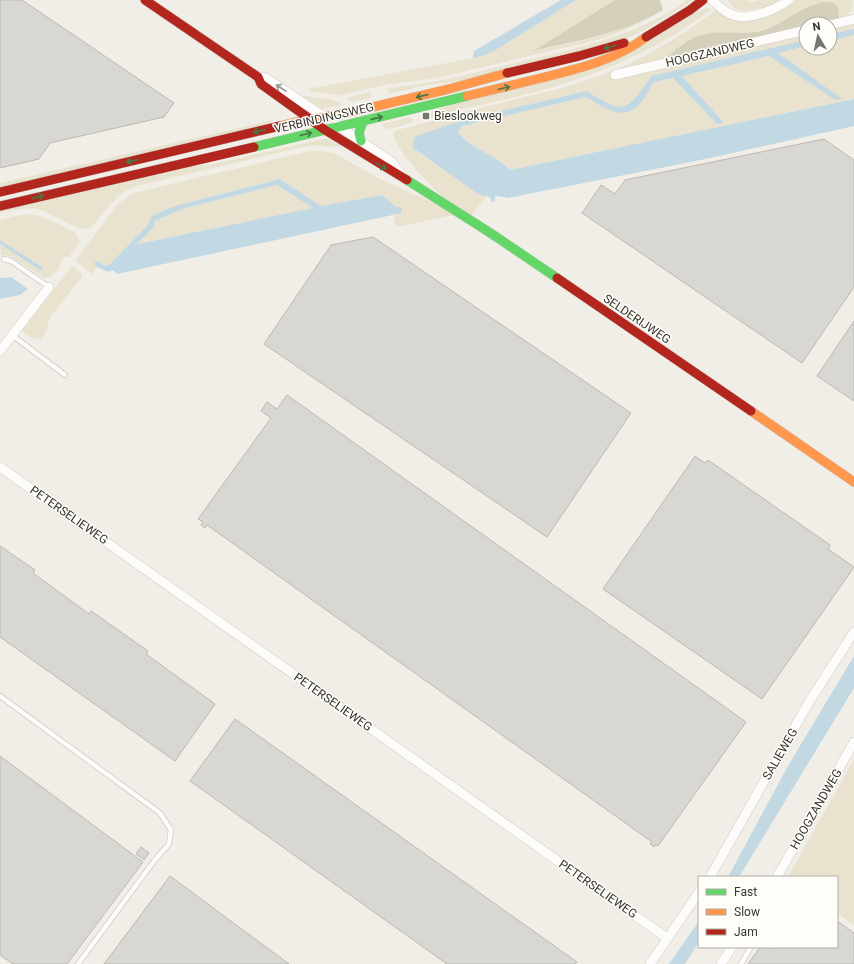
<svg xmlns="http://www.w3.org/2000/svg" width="854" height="964" viewBox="0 0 854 964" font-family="Roboto,sans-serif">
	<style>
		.green { fill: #e8e2ce }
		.forest { fill: #d5d0bb }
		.water { fill: #c2d9e4; fill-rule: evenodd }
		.building { fill: #d9d7d1; stroke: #bbb9b3 }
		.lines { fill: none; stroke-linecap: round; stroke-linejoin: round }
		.lane-casing { stroke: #cccbc5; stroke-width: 6 }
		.street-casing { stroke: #cccbc5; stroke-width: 10 }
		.fast-casing { stroke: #cccbc5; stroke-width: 10 }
		.slow-casing { stroke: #cccbc5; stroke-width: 10 }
		.jam-casing { stroke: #cccbc5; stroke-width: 10 }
		.lane { stroke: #fdfcfb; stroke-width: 4.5 }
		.street { stroke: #fdfcfb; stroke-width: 9 }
		.fast { stroke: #63d668; stroke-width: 9 }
		.slow { stroke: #ff974d; stroke-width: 9 }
		.jam { stroke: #b3261e; stroke-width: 9 }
		.oneway { stroke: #497646 }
		.oneway2 { stroke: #9a9996 }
		.poi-dot { fill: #787670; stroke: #fffdf8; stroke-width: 1.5 }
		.labels { text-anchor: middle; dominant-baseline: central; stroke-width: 3; stroke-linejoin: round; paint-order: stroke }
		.street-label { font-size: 12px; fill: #373630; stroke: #fffdf8 }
		.poi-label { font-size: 12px; fill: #373630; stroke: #fffdf8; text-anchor: start }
	</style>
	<rect width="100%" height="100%" fill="#f0eee6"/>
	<path class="green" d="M576 0H615L535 51 600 36 649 19 624 30 597 40 441 77 385 85 341 95 313 92 308 89 479 57 508 42Z
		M688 0H694L641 32 616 43 461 81 427 85 389 94 387 88C432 84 475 73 518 62 581 47 634 37 688 0Z
		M728 0H746L753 2 761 0H783C770 7 733 20 728 0Z
		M795 0H853C854 21 828 24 814 24L839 18 785 20 765 30 743 33 703 34 685 54 806 26 657 62 626 67 614 72 806 33V40L651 76C627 112 626 116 587 91L466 119 416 151 478 194 487 196 471 216C461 209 450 203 441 195 431 187 391 144 393 133L398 130C429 122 460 113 492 105 537 94 583 85 626 65 659 50 688 31 717 9L730 19C752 16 778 16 795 0Z
		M705 8 712 9C669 41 621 66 569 82 524 97 476 104 430 118L429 113 455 103 557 79Z
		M854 22V29L830 34V28Z
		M854 35V99L510 170 509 167 459 136 458 131 462 126 586 97 609 110 640 103 654 82 674 78 717 124 723 123 682 76 770 56 835 100 841 99 777 53 806 46V48H830V41Z
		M370 92 371 98 352 102 346 98Z
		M304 95C316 101 332 95 342 105L323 109 303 96Z
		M411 117 413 122C409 123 391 129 390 129 386 129 383 126 381 124Z
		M273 120 268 124 0 188V183Z
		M323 139H327L342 146C331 148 319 144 307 146L136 186C117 193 108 208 95 223 93 226 89 229 84 229 74 229 51 212 38 209 25 207 13 210 0 213V209L182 167 209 165Z
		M310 151H320L334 153 378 178 435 204 453 215 396 227 394 216 395 214 402 213 401 208H396L382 195 321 206 280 179 152 216 147 226 109 265 106 266 97 261 94 263 97 267 92 274 77 262 76 259 117 205 123 200 134 193Z
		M277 185 313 208 136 244 154 227 155 221 185 208Z
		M30 214 43 217 73 231 77 235 80 242 69 257H64C60 266 55 278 44 278L11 256 1 255 0 244 41 271 42 268 0 240V220L22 215Z
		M72 266 81 273 82 277 51 316C47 324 47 332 42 339L32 338 22 331Z
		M854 759V925L837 913V877H788Z"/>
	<path class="forest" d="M615 0H660L663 10C624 34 577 40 533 51Z
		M825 2 834 3 838 8 839 18 814 24H806V26L666 58C677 49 688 38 702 35 722 29 747 37 767 29 787 21 804 5 825 2Z"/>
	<path class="water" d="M561 0H576L494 51 479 57 473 58 474 51Z
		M854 29V35L830 41V34Z
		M806 40V46L778 53 842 99 835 100 769 56 682 76 724 123 717 124 673 78 654 82C649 89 645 98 640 104 622 123 604 107 586 97L462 126 458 131C462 144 500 157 510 170L854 99V126L696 161 508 198 498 196H495V201L491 202 490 197 478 194 413 148V141L416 136 466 119 587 91C626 116 627 111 651 76Z
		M280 179 321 206 382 195 396 207H401L402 213 117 274 113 270 108 272 97 267 94 263 97 261 106 266 109 265 147 226 152 216 175 206ZM277 185 313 208 137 244 154 227 155 221 185 208Z
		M0 240 43 268 41 271 0 244Z
		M11 277 28 289 20 295 0 299V278Z
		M854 656V688L739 877H728L789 764Z
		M699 921V942L685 964H669Z"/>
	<path class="building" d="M0 0H22L174 103 164 117 50 143 39 159 0 168Z
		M824 139 854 160V287L802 363 582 213 601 185 615 194 625 180Z
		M373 237 631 413 547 537 264 344 331 245Z
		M854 321V401L817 376Z
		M287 395 746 722 658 846 656 844 654 847 650 844 652 842 207 525 205 528 201 525 203 522 198 519 271 418 261 411 267 402 277 409Z
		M695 456 705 463 708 460 830 545 828 549 854 567 762 699 603 589Z
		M0 546 35 570 33 573 89 614 91 611 148 651 146 654 215 704 175 761 0 637Z
		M235 719 577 962 575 964H447L190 781Z
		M0 756 143 862 67 964H13L0 955Z
		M141 847 149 853 144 860 136 854Z
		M170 876 289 964H104Z
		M837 921 854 933V964H748L760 947H771L774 949 775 947H837Z"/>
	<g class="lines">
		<defs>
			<path id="lane" d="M4 259 11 261 49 287
				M12 335 65 375
				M0 696 160 813 171 830 169 844 154 861 78 964
				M741 964 751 947"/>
			<path id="street" d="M712 0C719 6 726 14 736 16 750 20 777 9 789 0
				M830 25 854 19
				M615 75 806 30
				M258 77 266 78 326 118
				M337 125 392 162 402 175
				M0 351 49 287
				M0 467 667 938
				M710 877 809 702 854 632
				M777 877 854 742
				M650 964 699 892
				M721 964 732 947"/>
			<path id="fast" d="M361 141 359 133 363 121
				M254 147 467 96
				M407 180 492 234 557 278"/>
			<path id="slow" d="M467 96C491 90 516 84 541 78 577 69 616 60 646 37
				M280 126 311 119 356 111 449 89 507 73
				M751 411 854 482"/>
			<path id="jam" d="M145 0 258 77 261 84 325 130 407 180
				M646 37 690 10 703 0
				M507 73 579 56 624 43
				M0 192 280 126
				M0 206 254 147
				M557 278 751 411"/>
		</defs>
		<use href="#lane" class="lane-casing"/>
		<use href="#street" class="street-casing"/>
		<use href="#fast" class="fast-casing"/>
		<use href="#slow" class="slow-casing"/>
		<use href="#jam" class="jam-casing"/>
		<use href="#lane" class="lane"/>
		<use href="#street" class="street"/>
		<use href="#fast" class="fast"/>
		<use href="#slow" class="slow"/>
		<use href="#jam" class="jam"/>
	</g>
	<defs><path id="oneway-shaft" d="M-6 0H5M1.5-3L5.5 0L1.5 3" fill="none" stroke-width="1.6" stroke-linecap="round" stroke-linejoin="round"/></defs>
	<g class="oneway">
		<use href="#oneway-shaft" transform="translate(610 47) rotate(163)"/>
		<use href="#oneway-shaft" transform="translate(504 88) rotate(-14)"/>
		<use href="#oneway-shaft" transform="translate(422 96) rotate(167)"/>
		<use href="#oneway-shaft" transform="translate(377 118) rotate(-13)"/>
		<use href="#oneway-shaft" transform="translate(259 131) rotate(167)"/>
		<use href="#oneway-shaft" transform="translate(306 134) rotate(-14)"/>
		<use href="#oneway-shaft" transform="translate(132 161) rotate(167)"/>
		<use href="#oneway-shaft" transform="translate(381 166) rotate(31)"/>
		<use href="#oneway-shaft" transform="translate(38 197) rotate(-13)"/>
	</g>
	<use class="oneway2" href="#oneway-shaft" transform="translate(281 88) rotate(-147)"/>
	<rect class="poi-dot" x="422" y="112" width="8" height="8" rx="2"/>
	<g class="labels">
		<g class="street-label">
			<text transform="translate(710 53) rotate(-13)">HOOGZANDWEG</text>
			<text transform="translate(324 118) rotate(-13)">VERBINDINGSWEG</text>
			<text transform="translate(637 319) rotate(34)">SELDERIJWEG</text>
			<text transform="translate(69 515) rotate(35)">PETERSELIEWEG</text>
			<text transform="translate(333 702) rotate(35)">PETERSELIEWEG</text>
			<text transform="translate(780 754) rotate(-60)">SALIEWEG</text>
			<text transform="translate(816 809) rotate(-60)">HOOGZANDWEG</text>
			<text transform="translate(598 889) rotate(35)">PETERSELIEWEG</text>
		</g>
		<g class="poi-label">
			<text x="434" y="116">Bieslookweg</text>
		</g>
	</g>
	<rect x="698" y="876" width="140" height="72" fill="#fffdf8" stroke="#afada8"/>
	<rect x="706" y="889" width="20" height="6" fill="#63d668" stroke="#afada8"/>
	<text x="734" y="896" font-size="12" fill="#373630">Fast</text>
	<rect x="706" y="909" width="20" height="6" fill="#ff974d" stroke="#afada8"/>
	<text x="734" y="916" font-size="12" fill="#373630">Slow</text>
	<rect x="706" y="929" width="20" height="6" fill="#b3261e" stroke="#afada8"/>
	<text x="734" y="936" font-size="12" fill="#373630">Jam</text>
	<g transform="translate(818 36) rotate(351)"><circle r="19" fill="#fffdf8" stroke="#afada8"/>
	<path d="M0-3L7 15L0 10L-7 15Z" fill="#787670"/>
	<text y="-6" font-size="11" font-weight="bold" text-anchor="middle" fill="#373630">N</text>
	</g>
</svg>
